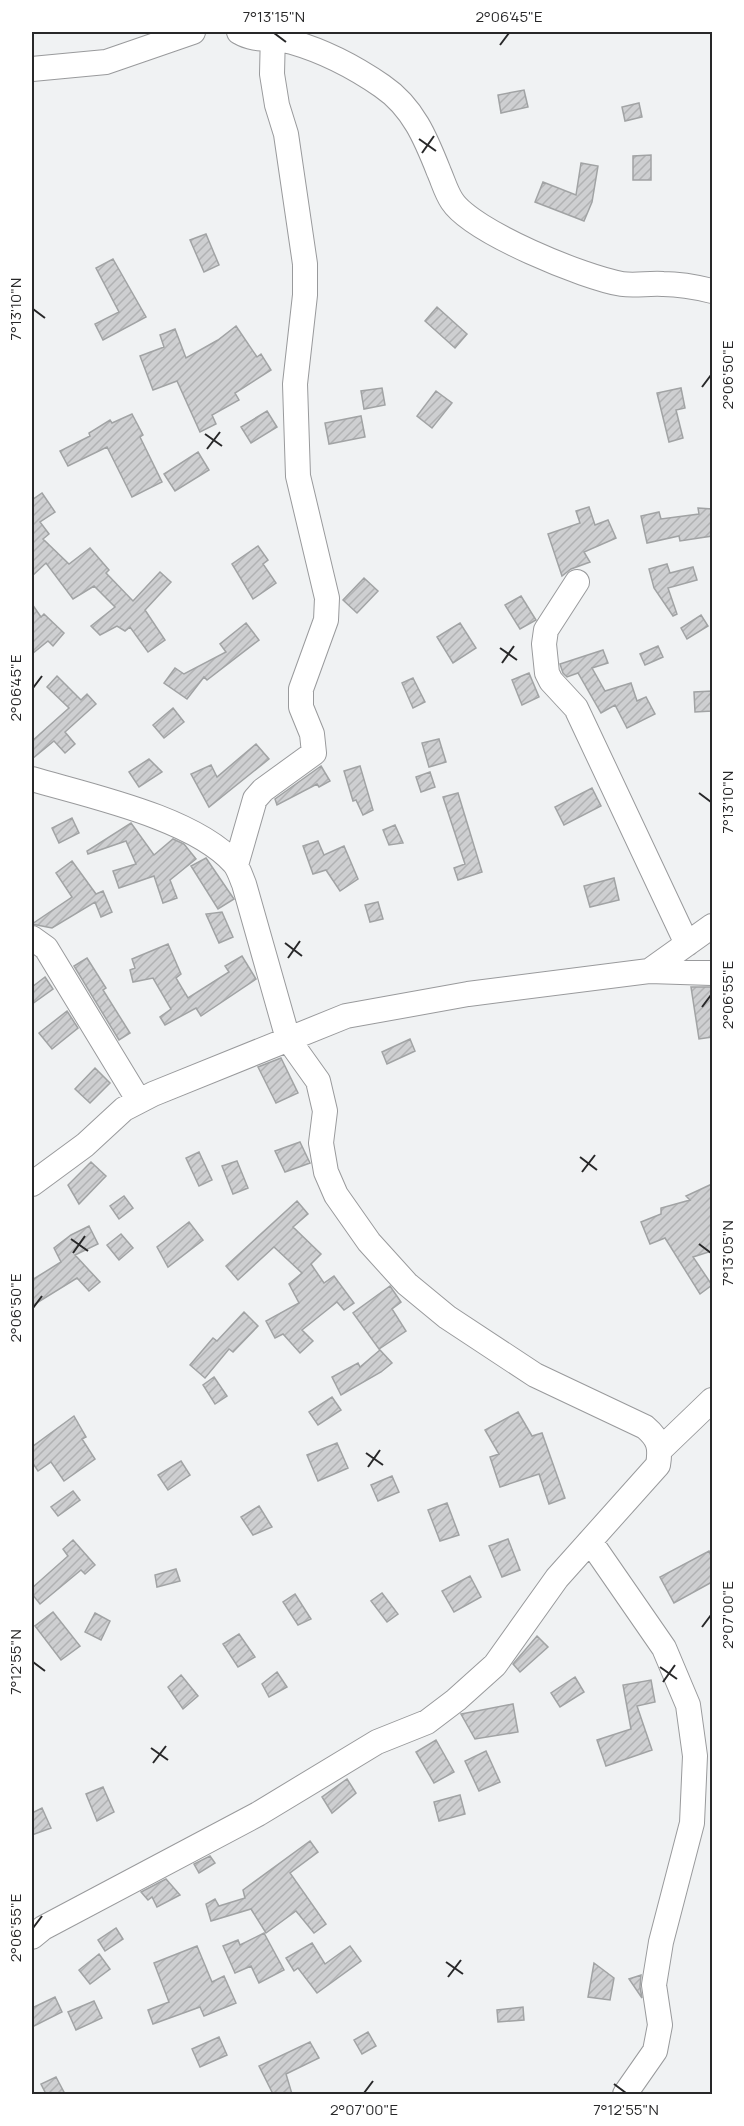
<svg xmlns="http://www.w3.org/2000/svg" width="744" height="2126" viewBox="0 0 744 2126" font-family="Manrope,sans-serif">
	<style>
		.building { fill: url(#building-hatch); stroke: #a1a3a4; stroke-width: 1.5 }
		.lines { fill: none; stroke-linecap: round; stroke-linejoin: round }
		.minor-casing { stroke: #999a9c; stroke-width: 26 }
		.minor { stroke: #fff; stroke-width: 24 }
		.ticks { fill: none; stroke: #282829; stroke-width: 2 }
		.neatline { fill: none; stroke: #282829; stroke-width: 2 }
		.ticks-label { font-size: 15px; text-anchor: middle; fill: #282829 }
	</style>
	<defs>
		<pattern id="building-hatch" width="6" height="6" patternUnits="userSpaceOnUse" patternTransform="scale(1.5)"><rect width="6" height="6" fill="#cecfd1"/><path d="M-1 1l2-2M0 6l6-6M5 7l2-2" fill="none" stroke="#b1b2b3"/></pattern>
	</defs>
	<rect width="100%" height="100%" fill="#f0f2f3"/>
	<path class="building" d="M524 90 528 107 501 113 498 95Z
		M639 103 642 117 625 121 622 107Z
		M651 155V180H633V156Z
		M581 163 598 166 592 202 584 221 535 202 543 182 576 195Z
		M206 234 219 265 204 272 190 240Z
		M113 259 146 317 103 340 95 324 119 312 96 268Z
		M437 307 467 334 455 348 425 321Z
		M236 326 257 357 261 354 271 370 235 393 239 400 212 415 216 424 200 432 177 381 153 390 140 356 164 347 160 335 175 329 186 358 218 340Z
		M382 388 385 405 364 409 361 391Z
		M681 388 685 408 676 410 683 438 669 442 657 393Z
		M436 391 452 403 432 428 417 416Z
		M267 411 277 427 251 443 241 427Z
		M132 414 143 435 140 437 162 482 132 497 107 447 68 466 60 451 90 436 89 433 110 420 112 423Z
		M361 416 365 437 329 444 325 423Z
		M198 452 209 470 175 491 164 474Z
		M42 493 55 512 40 522 49 534 43 539 69 564 90 548 109 570 106 573 133 601 160 572 171 582 145 610 165 640 148 652 130 627 125 631 117 626 100 635 91 626 115 607 94 586 73 599 46 563 32 576V500Z
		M589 507 595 525 608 520 616 538 584 552 590 562 571 569 562 576 548 534 580 523 576 511Z
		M698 508 712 509V536L680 541 679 536 647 543 641 516 659 512 661 519 699 514Z
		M258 546 268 560 263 564 276 583 253 599 232 564Z
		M667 564 670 573 693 567 697 580 668 588 677 614 673 616 654 588 649 569Z
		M364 578 378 591 357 613 343 600Z
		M521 596 536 620 520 629 505 605Z
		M32 604 41 617 44 614 64 633 53 646 48 641 32 654Z
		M701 615 708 626 687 639 681 628Z
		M246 623 259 640 207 680 204 677 187 699 164 683 175 668 184 674 226 652 220 644Z
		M460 623 476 648 453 663 437 637Z
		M658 646 663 657 645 665 640 654Z
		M603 650 608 663 592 668 605 691 631 683 637 701 646 697 655 714 627 728 615 705 601 713 578 673 567 677 563 673 560 664Z
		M529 673 539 697 522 705 512 680Z
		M57 676 81 700 87 694 96 704 65 732 75 744 65 753 54 741 32 759V741L69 708 47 687Z
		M413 678 425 702 413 708 402 683Z
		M712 691V711L695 712 694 692Z
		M173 708 184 722 164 738 153 725Z
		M439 739 446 762 429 767 422 743Z
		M256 744 269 759 209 807 191 774 211 765 217 777Z
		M149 759 162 772 139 787 129 772Z
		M321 766 330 781 319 787 317 784 277 805 275 799Z
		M360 766 373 810 363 815 356 800 353 801 344 771Z
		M430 772 435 787 421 792 416 777Z
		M592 788 601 806 564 825 555 807Z
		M458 793 482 872 458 880 454 868 465 864 443 797Z
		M72 818 79 833 59 843 52 828Z
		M131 823 154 855 173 839 184 844 196 859 170 880 177 898 163 903 154 876 119 888 113 871 136 864 126 841 88 854 87 851Z
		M395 825 403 843 389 845 383 830Z
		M318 841 324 855 344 846 358 879 340 891 326 870 313 874 303 846Z
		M206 858 234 899 218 909 191 866Z
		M72 861 96 894 103 891 112 912 101 917 95 902 52 928 32 924 72 897 56 873Z
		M614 878 619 900 590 907 584 886Z
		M378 902 383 919 370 922 365 905Z
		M222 912 233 937 219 943 206 914Z
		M168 944 181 974 176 978 188 998 229 972 225 966 242 956 256 979 201 1016 196 1008 165 1025 160 1017 171 1009 153 978 133 982 130 970 135 968 132 959Z
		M87 958 106 988 103 990 130 1033 119 1040 74 966Z
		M45 977 53 989 32 1004V987Z
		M691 987H712V1037L699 1039Z
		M67 1011 78 1028 52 1049 39 1033Z
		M410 1039 415 1051 387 1064 382 1052Z
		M281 1058 298 1093 276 1103 258 1067Z
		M95 1068 110 1083 90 1103 75 1089Z
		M300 1142 310 1163 285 1172 275 1151Z
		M199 1152 212 1180 199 1186 186 1158Z
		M237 1161 248 1188 233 1194 222 1166Z
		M91 1162 106 1176 79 1204 68 1185Z
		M712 1184V1251L693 1257 712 1285 700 1294 665 1238 650 1244 641 1222 661 1214V1208L690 1200 686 1196Z
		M124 1196 133 1208 119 1219 110 1206Z
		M297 1201 308 1214 293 1227 321 1254 311 1264 324 1283 334 1276 354 1303 344 1310 337 1302 302 1330 313 1341 300 1353 283 1334 275 1338 266 1321 299 1303 289 1284 302 1273 274 1247 238 1280 226 1266Z
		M189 1222 203 1240 168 1267 157 1247Z
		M89 1226 98 1244 75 1255 100 1282 89 1291 77 1278 32 1306V1280L61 1262 54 1248 71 1235Z
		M121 1234 133 1248 119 1260 107 1245Z
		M390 1286 401 1302 392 1309 406 1331 379 1349 353 1313Z
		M244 1312 258 1326 233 1352 229 1349 205 1378 190 1365 213 1338 217 1341Z
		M380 1350 392 1363 381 1372 341 1395 332 1377 358 1363 360 1367Z
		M214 1377 227 1396 215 1404 203 1385Z
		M332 1397 341 1410 318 1425 309 1412Z
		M518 1412 532 1436 542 1433 565 1498 549 1504 539 1474 500 1487 490 1457 499 1454 485 1430Z
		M74 1416 86 1437 82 1439 95 1459 64 1481 51 1462 38 1471 32 1462V1447Z
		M337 1443 348 1468 318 1481 307 1455Z
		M181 1461 190 1475 168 1490 158 1475Z
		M392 1476 399 1492 378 1501 371 1485Z
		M73 1491 80 1500 58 1516 51 1507Z
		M447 1503 459 1535 440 1541 428 1510Z
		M259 1506 272 1527 253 1535 241 1517Z
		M508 1539 520 1570 502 1577 489 1546Z
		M73 1540 95 1565 85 1574 81 1570 40 1604 32 1594V1588L68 1556 63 1549Z
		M709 1551 712 1558V1582L674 1603 660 1577Z
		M176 1569 180 1581 157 1587 155 1575Z
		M470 1576 481 1597 454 1612 442 1591Z
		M382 1593 398 1614 387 1622 371 1601Z
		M295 1594 311 1619 298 1625 283 1602Z
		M53 1612 80 1646 61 1660 35 1626Z
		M95 1613 110 1621 101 1640 85 1632Z
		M239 1634 255 1657 238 1667 223 1644Z
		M537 1636 548 1647 520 1672 513 1664Z
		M277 1672 287 1687 269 1697 262 1684Z
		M181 1675 198 1696 183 1709 168 1687Z
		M575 1677 584 1692 560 1707 551 1693Z
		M651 1680 655 1702 637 1706 652 1750 606 1766 597 1740 631 1729 623 1685Z
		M513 1704 518 1732 475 1739 461 1714Z
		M436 1740 454 1772 434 1783 416 1752Z
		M486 1751 500 1782 479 1791 465 1761Z
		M347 1779 356 1793 332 1813 322 1797Z
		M103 1787 114 1812 97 1821 86 1794Z
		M460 1795 465 1814 439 1821 434 1802Z
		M42 1808 51 1828 32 1835V1813Z
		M310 1841 318 1852 290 1873 326 1924 314 1933 296 1911 266 1933 251 1909 211 1921 206 1904 215 1899 219 1906 245 1898 243 1890Z
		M210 1856 215 1863 199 1873 194 1864Z
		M166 1879 180 1895 157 1907 152 1897 148 1900 141 1892Z
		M116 1928 123 1939 105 1951 98 1940Z
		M264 1933 284 1970 259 1983 251 1966 235 1973 223 1946 238 1940 240 1945Z
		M312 1943 325 1964 350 1946 361 1961 317 1993 298 1968 294 1971 286 1958Z
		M197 1946 212 1982 224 1976 236 2003 204 2016 200 2007 153 2024 148 2010 169 2002 154 1963Z
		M99 1954 110 1969 90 1984 79 1970Z
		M594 1963 614 1978 610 2000 588 1997Z
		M641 1975 640 1987 642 1998 629 1979Z
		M55 1997 62 2012 32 2027V2008Z
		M94 2001 102 2018 76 2030 68 2012Z
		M523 2007 524 2020 498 2022 497 2010Z
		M368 2032 376 2046 362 2054 354 2040Z
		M219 2037 227 2055 200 2067 192 2049Z
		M310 2042 319 2058 286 2074 292 2094H273L259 2066Z
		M56 2077 65 2094H46L41 2084Z"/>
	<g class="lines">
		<defs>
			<path id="minor" d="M239 32C256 42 274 37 292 42 323 51 356 68 382 86 413 107 426 139 439 172 443 181 446 192 452 201 472 232 585 278 622 284 635 286 649 283 663 284 679 284 696 287 712 291
				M32 69 106 62 193 32
				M577 582 546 630 544 644 547 673 551 681 576 708 687 944
				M32 779C90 796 194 818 234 863 239 869 241 877 244 884L288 1039 318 1081 325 1111 321 1143 326 1172 336 1195 369 1242 407 1284 447 1317 535 1375 645 1427C659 1439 661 1447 658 1465L557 1578 495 1665 456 1700 427 1722 377 1742 258 1814 43 1928 32 1937
				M236 865 255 799 263 790 314 753 312 734 301 707V689L326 620 327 598 298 476 295 384 305 295V264L286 134 277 105 272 74 273 32
				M32 938 46 948 139 1101
				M649 971 712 926
				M32 1184 85 1145 124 1109 153 1094 346 1016 468 994 649 971 712 973
				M660 1450 712 1400
				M590 1541 664 1648 688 1705 695 1756 692 1823 661 1942 654 1985 660 2025 655 2051 625 2094"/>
		</defs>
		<use href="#minor" class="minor-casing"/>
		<use href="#minor" class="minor"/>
	</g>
	<path class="ticks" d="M274 33 286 42M500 45 509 33M419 139 436 151M422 153 434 136M33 309 45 318M702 387 711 375M205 434 222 446M207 449 220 432M500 648 517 660M502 663 514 646M33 688 42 676M699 793 711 802M285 943 302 956M288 958 300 941M702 1007 711 995M580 1157 597 1170M582 1172 595 1155M71 1239 88 1251M699 1244 711 1253M73 1253 85 1236M33 1308 42 1296M366 1453 383 1465M368 1467 380 1450M702 1627 711 1615M33 1662 45 1671M660 1667 677 1679M663 1682 675 1665M151 1748 168 1760M153 1763 166 1746M33 1928 42 1916M446 1962 463 1974M448 1977 461 1960M614 2084 626 2093M364 2093 373 2081"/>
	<rect width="744" height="2126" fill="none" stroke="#ffffff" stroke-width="66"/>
	<rect x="33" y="33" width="678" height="2060" class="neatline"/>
	<g class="ticks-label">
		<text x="274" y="22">7°13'15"N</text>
		<text x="509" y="22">2°06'45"E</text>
		<text transform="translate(16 309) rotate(-90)" y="5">7°13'10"N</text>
		<text transform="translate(728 375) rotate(-90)" y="5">2°06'50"E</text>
		<text transform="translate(16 688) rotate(-90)" y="5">2°06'45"E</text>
		<text transform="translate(728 802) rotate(-90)" y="5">7°13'10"N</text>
		<text transform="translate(728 995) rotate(-90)" y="5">2°06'55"E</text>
		<text transform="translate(728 1253) rotate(-90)" y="5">7°13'05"N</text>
		<text transform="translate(16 1308) rotate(-90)" y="5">2°06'50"E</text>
		<text transform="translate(728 1615) rotate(-90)" y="5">2°07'00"E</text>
		<text transform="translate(16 1662) rotate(-90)" y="5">7°12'55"N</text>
		<text transform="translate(16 1928) rotate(-90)" y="5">2°06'55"E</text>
		<text x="364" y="2115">2°07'00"E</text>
		<text x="626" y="2115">7°12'55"N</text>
	</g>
</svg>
